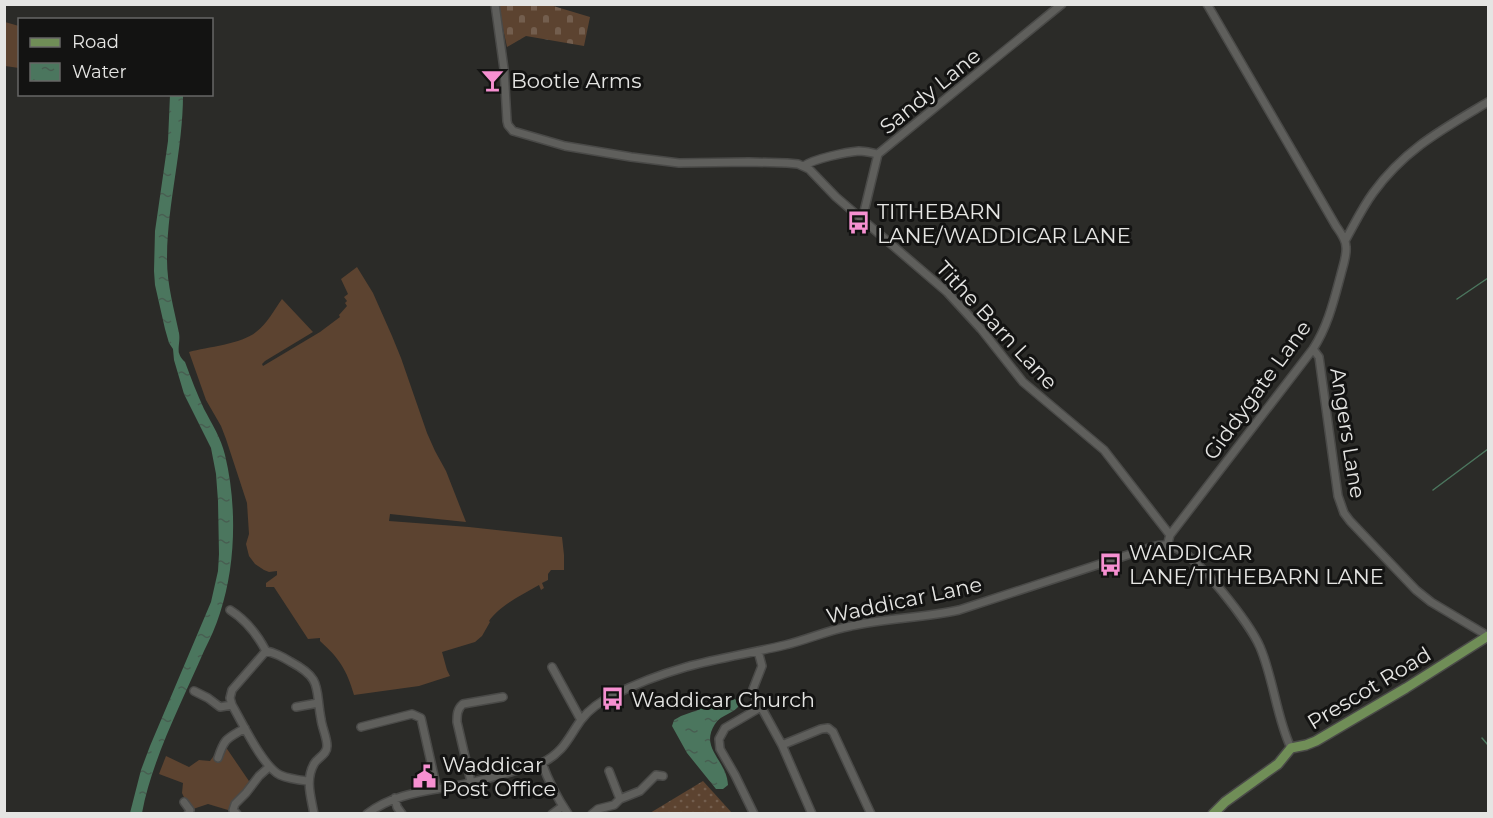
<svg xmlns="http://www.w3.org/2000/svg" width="1493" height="818" viewBox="0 0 1493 818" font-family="Montserrat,sans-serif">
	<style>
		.grass { fill: #5c4330 }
		.cemetery { fill: url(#cemetery-stones) }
		.park { fill: url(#park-dots) }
		.water { fill: url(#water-ripples) }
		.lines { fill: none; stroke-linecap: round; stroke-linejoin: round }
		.stream { stroke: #4b765e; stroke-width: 1.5 }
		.minor-casing { stroke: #4a4a48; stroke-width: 10 }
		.major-casing { stroke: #4a4a48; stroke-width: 12 }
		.minor { stroke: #5f5f5c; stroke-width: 7 }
		.major { stroke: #708e57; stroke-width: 9 }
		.labels { text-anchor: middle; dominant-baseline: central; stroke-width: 6; stroke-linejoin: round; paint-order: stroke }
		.poi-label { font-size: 21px; fill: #e5e5e3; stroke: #131312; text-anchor: start }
		.street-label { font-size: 21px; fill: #e5e5e3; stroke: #131312 }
	</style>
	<defs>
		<pattern id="cemetery-stones" width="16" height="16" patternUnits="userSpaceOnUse" patternTransform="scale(1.5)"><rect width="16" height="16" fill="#5c4330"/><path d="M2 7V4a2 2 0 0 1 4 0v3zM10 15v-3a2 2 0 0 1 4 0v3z" fill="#735e4e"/></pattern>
		<pattern id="park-dots" width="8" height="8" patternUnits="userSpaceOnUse" patternTransform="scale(1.5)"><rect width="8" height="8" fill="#5c4330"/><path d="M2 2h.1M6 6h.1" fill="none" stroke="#735e4e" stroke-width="1.8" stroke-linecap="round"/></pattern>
		<pattern id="water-ripples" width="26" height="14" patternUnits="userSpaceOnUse" patternTransform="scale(1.5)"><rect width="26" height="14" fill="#4b765e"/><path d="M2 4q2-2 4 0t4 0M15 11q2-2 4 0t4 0" fill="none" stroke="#485e51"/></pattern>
	</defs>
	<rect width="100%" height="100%" fill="#2b2b28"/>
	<path class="grass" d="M5 22 19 26V68L5 66Z
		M357 267 373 293 392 336 401 358 427 433 435 451 446 471 466 522 390 514 389 521 469 527 562 537 564 555V570H551L548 574V580L542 583 544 588 541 590 539 585C522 595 500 605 489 621L490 622 482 636 475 642 442 652 447 670 450 676 419 686 354 695C347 670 339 658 320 641V638L308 639 274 587H266V583L277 575V571L269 572 264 570 255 564 249 556 246 544 249 534 247 503 226 439 221 426 206 400 189 352C207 347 242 344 256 332 267 324 274 310 282 299L313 332 265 361 262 364 263 366 320 332 340 317 339 315 347 306 345 303 347 301 344 297 348 294 341 279Z
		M223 743 251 784 228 810 208 804 190 810 182 793 183 783 159 774 166 756 189 767 199 760 210 761Z"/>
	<path class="cemetery" d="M498 5H550L590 17 584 46 526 36 507 47Z"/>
	<path class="park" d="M703 781 732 813H650Z"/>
	<path class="water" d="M170 95H183C183 150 167 204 167 260 167 284 174 309 179 333 181 345 174 352 185 362 191 378 197 394 204 409 212 424 221 438 225 455 237 504 236 565 220 613 216 626 210 639 204 651 182 702 152 759 142 813H130L141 770 150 746 211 602 218 571 219 554 218 501 216 474 211 448 184 394 174 360 173 349 169 343 165 329 155 285 154 271 155 231 168 141Z
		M731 698 737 700 740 704C735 714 721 714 715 724 699 749 727 760 728 785L723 789H716L687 753 672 726 674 720 681 716Z"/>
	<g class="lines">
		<path class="stream" d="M1457 299 1488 278
			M1433 490 1488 449
			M1482 738 1488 745"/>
		<defs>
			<path id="minor" d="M495 4 504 69 507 121 508 125 513 131 565 146 631 157 679 163 749 162 787 163 798 164 809 169 836 197 947 292 981 329 1023 382 1104 450 1170 535 1167 546
				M804 166C813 159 846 152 859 151 865 151 872 153 878 154L1062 4
				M862 220 878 154
				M1345 241C1354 225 1362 208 1373 193 1405 149 1443 129 1488 102
				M1313 349 1319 357 1338 496 1344 513 1350 521 1416 590 1431 602 1483 633 1487 637
				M1170 535 1313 349C1328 326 1334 300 1341 274 1343 266 1347 255 1346 247 1346 239 1340 232 1336 226L1207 4
				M230 610C246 620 257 634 266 651
				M266 651C276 653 283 657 291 662 323 679 315 688 321 719 322 728 327 737 327 746 327 755 318 757 314 764 305 780 311 797 314 814
				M266 651 232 690 230 698 232 705C242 722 263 767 280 775 289 779 299 780 308 781
				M758 651 762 666 753 689 755 696 782 745 812 814
				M552 667 581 720
				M194 691 208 698 220 707 232 705
				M296 707 318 703
				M361 727 412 714 421 718 437 789
				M782 745 821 729 828 728 833 732 871 814
				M218 758C225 737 227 739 245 728
				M542 763C549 783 556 796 568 814
				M609 771 620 799
				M471 782 457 722C457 715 457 709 463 704L503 697
				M395 798 397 807 402 814
				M184 802 190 810 188 814
				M237 814 233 810 235 804 246 793 259 776 269 767
				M367 814C396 791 435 791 470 783 494 777 518 770 542 763 564 752 568 738 581 720 590 708 601 701 614 695 637 683 662 674 686 667 719 658 752 653 785 645 807 640 828 630 851 626 886 618 923 618 959 610L1152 547C1159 545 1167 544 1174 547 1198 556 1250 624 1260 647 1274 680 1276 716 1291 748
				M552 814 563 806
				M592 814 598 809 614 805 620 799 640 791 656 775 663 776
				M754 814 735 775 720 749 719 739 725 728 761 707"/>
			<path id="major" d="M1213 814 1225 802 1278 764 1291 748 1306 745 1316 741 1406 688 1488 636"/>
		</defs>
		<use href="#minor" class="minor-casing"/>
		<use href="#major" class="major-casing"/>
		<use href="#minor" class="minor"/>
		<use href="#major" class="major"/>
	</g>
	<defs>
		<symbol id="bar-bare" viewBox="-9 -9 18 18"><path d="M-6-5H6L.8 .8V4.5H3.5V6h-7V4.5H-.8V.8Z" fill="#f690d1" stroke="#131312" stroke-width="2.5" paint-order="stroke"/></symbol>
		<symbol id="bus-bare" viewBox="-9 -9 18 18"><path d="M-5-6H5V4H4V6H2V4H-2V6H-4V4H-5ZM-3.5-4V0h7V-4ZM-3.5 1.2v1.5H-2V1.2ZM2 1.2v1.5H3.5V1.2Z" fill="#f690d1" stroke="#131312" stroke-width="2.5" paint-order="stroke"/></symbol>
		<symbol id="civic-bare" viewBox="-9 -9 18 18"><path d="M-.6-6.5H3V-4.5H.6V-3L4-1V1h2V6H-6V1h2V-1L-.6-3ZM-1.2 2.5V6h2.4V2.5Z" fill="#f690d1" stroke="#131312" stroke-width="2.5" paint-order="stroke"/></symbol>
	</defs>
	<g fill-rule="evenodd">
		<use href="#bar-bare" x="476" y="64" width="33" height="33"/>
		<use href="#bus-bare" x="842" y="206" width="33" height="33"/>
		<use href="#bus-bare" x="1094" y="548" width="33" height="33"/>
		<use href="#bus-bare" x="596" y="682" width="33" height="33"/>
		<use href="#civic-bare" x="408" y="760" width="33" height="33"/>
	</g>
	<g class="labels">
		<g class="poi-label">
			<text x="511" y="80">Bootle Arms</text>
			<text x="877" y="211">TITHEBARN<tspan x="877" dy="24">LANE/WADDICAR LANE</tspan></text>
			<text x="1129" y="552">WADDICAR<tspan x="1129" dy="24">LANE/TITHEBARN LANE</tspan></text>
			<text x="631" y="699">Waddicar Church</text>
			<text x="442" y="764">Waddicar<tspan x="442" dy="24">Post Office</tspan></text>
		</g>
		<g class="street-label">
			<text transform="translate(930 91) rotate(-39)">Sandy Lane</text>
			<text transform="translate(997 325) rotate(47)">Tithe Barn Lane</text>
			<text transform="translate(1257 390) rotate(-54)">Giddygate Lane</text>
			<text transform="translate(1348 433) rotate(81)">Angers Lane</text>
			<text transform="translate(904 600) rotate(-12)">Waddicar Lane</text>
			<text transform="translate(1369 688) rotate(-31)">Prescot Road</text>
		</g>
	</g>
	<rect width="1493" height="818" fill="none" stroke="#e5e5e3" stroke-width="12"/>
	<rect x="18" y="18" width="195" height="78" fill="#131312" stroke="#676766" stroke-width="1.5"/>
	<rect x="30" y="38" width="30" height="9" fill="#708e57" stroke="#676766" stroke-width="1.5"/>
	<text x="72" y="48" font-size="18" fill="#e5e5e3">Road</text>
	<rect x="30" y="63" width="30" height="18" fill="url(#water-ripples)" stroke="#676766" stroke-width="1.5"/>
	<text x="72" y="78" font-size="18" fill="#e5e5e3">Water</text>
</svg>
